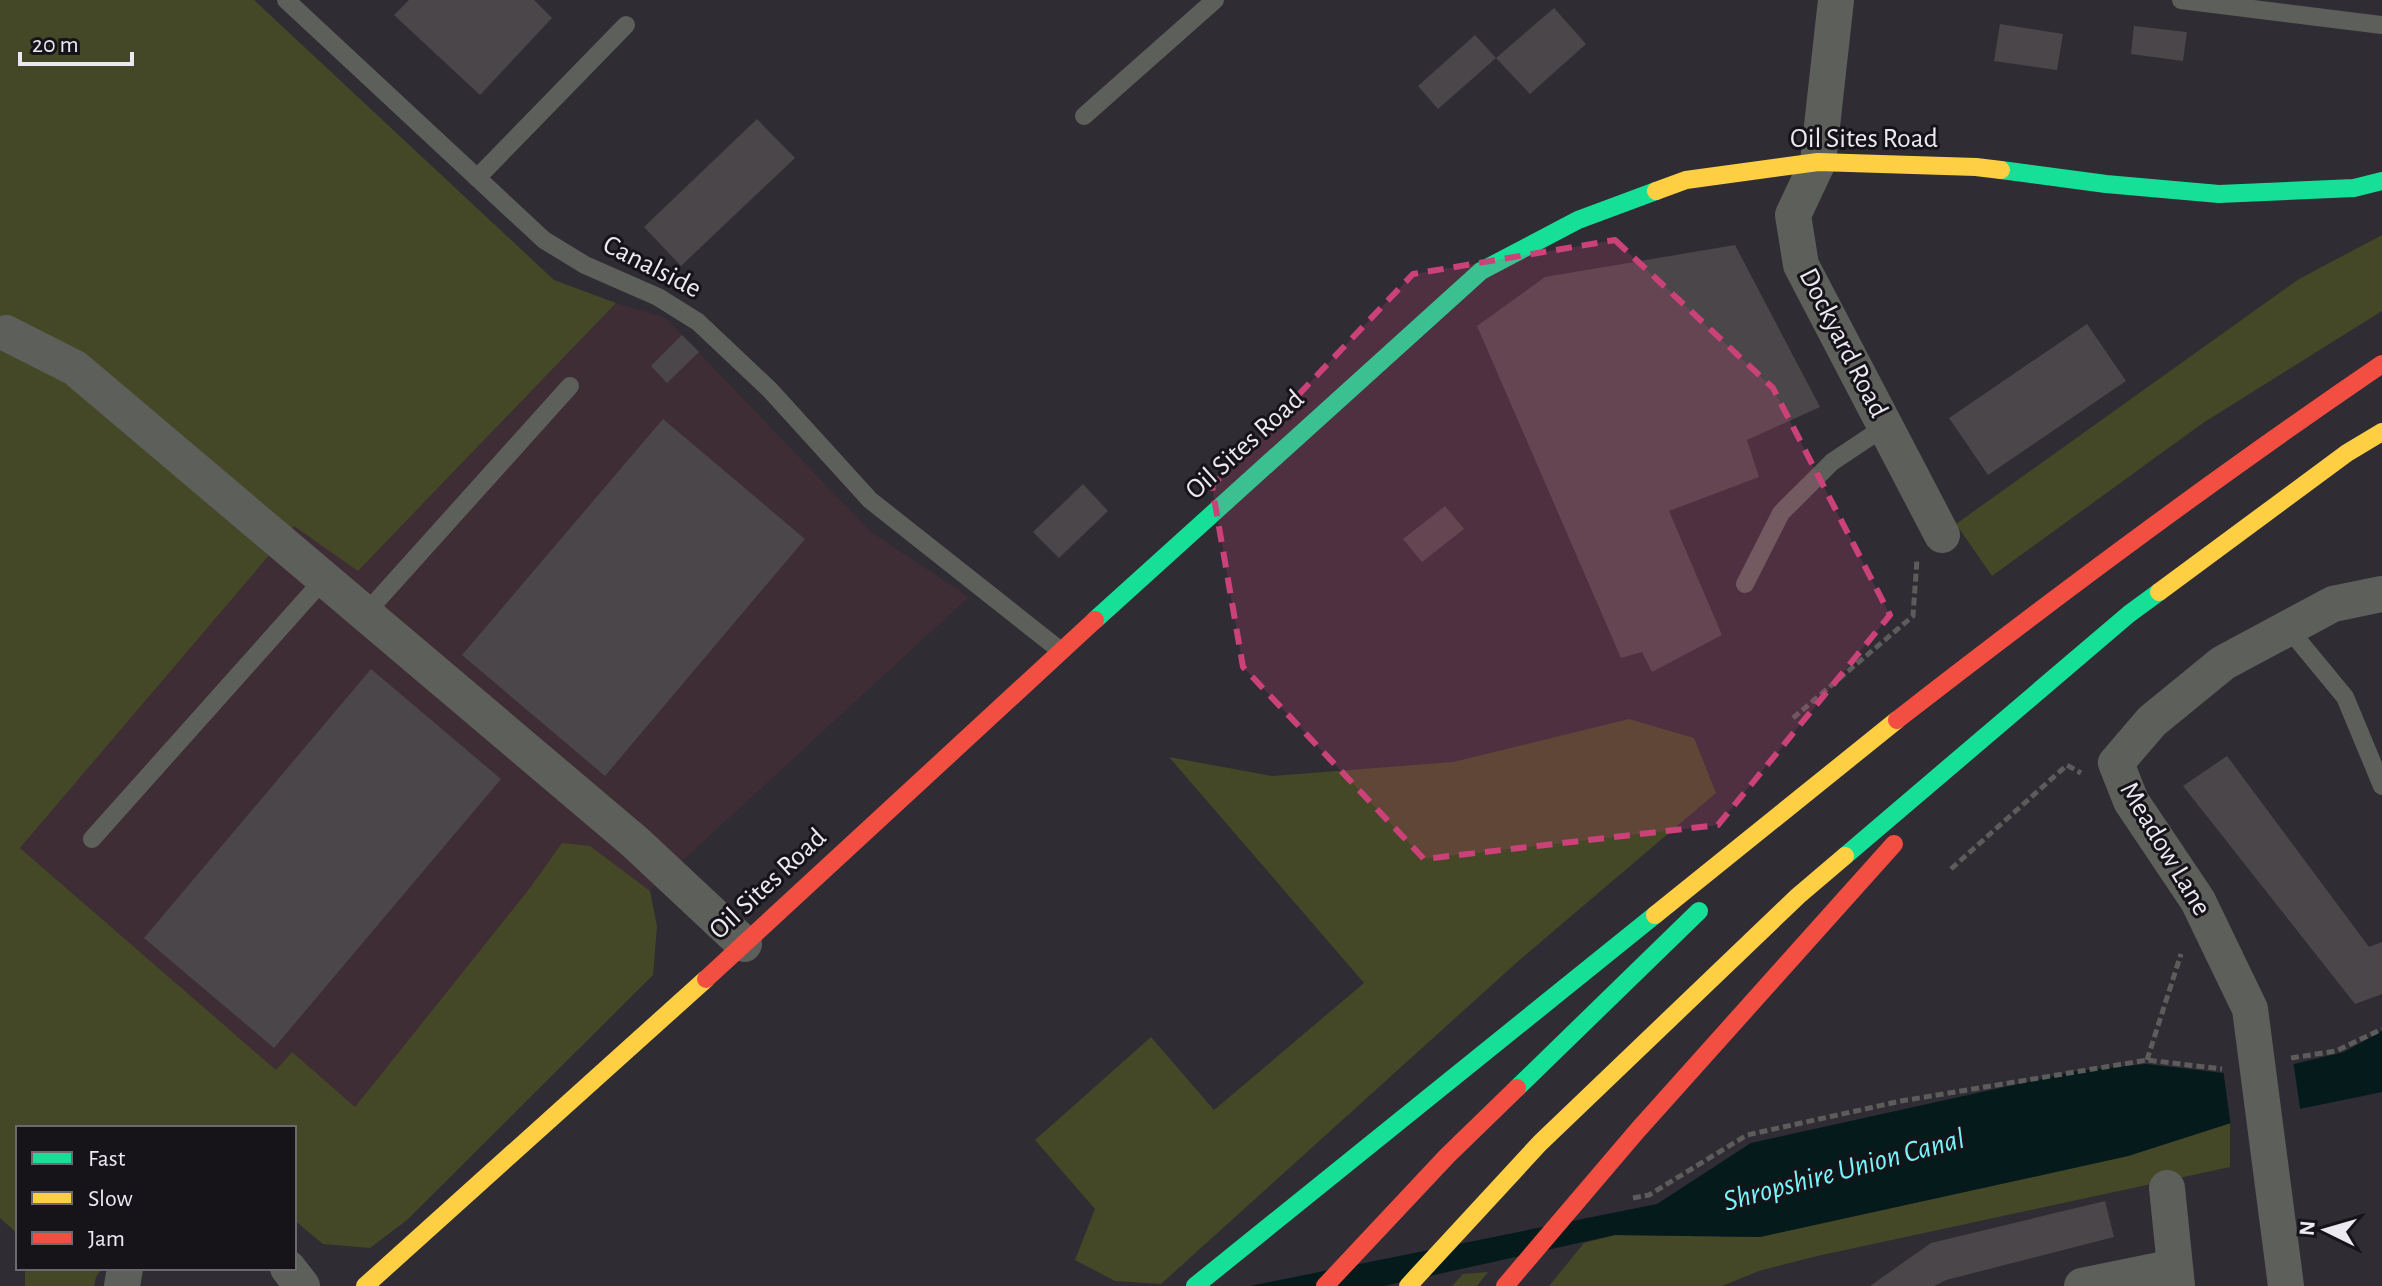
<svg xmlns="http://www.w3.org/2000/svg" width="2382" height="1286" viewBox="0 0 2382 1286" font-family="'Alegreya Sans',sans-serif">
	<style>
		.commercial { fill: #3e2d35 }
		.green { fill: #444826 }
		.water { fill: #041a1b }
		.pier { fill: #2f2c33 }
		.building { fill: #4b4649 }
		.lines { fill: none; stroke-linecap: round; stroke-linejoin: round }
		.path { stroke: #5c5c5b; stroke-width: 5; stroke-dasharray: 8 4; stroke-linecap: butt }
		.lane { stroke: #5d5f5a; stroke-width: 18 }
		.street { stroke: #5d5f5a; stroke-width: 36 }
		.fast { stroke: #16e098; stroke-width: 18 }
		.slow { stroke: #ffcf43; stroke-width: 18 }
		.jam { stroke: #f24e42; stroke-width: 18 }
		.marked { fill: #cb4279; fill-opacity: 0.2; stroke: #cb4279; stroke-width: 6; stroke-dasharray: 16 10; stroke-linejoin: round }
		.labels { text-anchor: middle; dominant-baseline: central; stroke-width: 6; stroke-linejoin: round; paint-order: stroke }
		.street-label { font-size: 28px; fill: #ede9f2; stroke: #161319 }
		.water-label { font-size: 30px; font-style: italic; fill: #76f6f9; stroke: #161319 }
	</style>
	<rect width="100%" height="100%" fill="#2f2c33"/>
	<path class="commercial" d="M616 303 666 318 871 532 969 597 368 1150 20 848 294 526 359 570Z"/>
	<path class="green" d="M0 0H254L554 280 616 303 358 571 294 526 20 848 276 1070 292 1052 355 1107 530 888 562 843 590 846 650 891 657 926 653 975 407 1220 370 1248 323 1244 294 1220V1128H18V1234L0 1218Z
		M2382 235V311L2203 423 1992 576 1956 524 2299 279Z
		M1629 719 1694 738 1716 793 1515 964 1161 1284 1115 1281 1075 1260 1095 1209 1035 1140 1151 1037 1214 1110 1364 983 1169 757 1272 776 1453 762Z
		M2230 1123V1167L1813 1257 1759 1271 1722 1286H1549L1584 1243 1615 1235 1760 1237 2128 1156Z
		M25 1268H102L96 1277 94 1286H25Z
		M1488 1272 1477 1286H1452L1463 1274Z"/>
	<path class="water" d="M2382 1031V1092L2231 1123 2128 1156 1760 1237 1615 1235 1384 1286H1250L1657 1204 1751 1143 2077 1071 2146 1064 2223 1073 2294 1064 2344 1052Z"/>
	<path class="pier" d="M2293 1060 2301 1114 2231 1127 2223 1069Z"/>
	<path class="building" d="M409 0H534L552 18 480 95 394 15Z
		M1554 8 1586 44 1530 94 1496 58Z
		M2000 24 2063 34 2057 70 1994 61Z
		M2134 26 2187 32 2183 61 2131 54Z
		M1475 35 1496 58 1438 109 1418 86Z
		M757 119 795 158 681 266 644 227Z
		M1735 245 1820 407 1747 440 1759 477 1669 511 1722 635 1652 672 1642 652 1621 658 1477 326 1545 277Z
		M2087 324 2126 381 1988 475 1949 418Z
		M682 335 699 352 667 383 651 366Z
		M663 419 805 539 605 776 462 655Z
		M1083 484 1108 511 1059 558 1033 532Z
		M1445 506 1464 529 1422 562 1403 539Z
		M371 669 501 779 274 1048 144 938Z
		M2227 756 2369 947 2382 942V994L2355 1004 2183 786Z
		M2105 1201 2114 1237 1946 1280 1934 1286H1870L1931 1243Z"/>
	<g class="lines">
		<path class="path" d="M1793 718 1913 616 1917 559
			M1951 869 2067 765 2081 773
			M2291 1058 2336 1051 2382 1029
			M2147 1060 2181 954
			M1633 1198 1649 1195 1747 1135 1901 1101 2147 1060 2222 1069"/>
		<path class="lane" d="M286 0 544 240 585 265 658 297 698 322 770 390 870 500 1061 651
			M2181 0 2382 25
			M1084 116 1215 0
			M477 178 626 25
			M1745 584 1781 513 1832 462 1886 426
			M365 614 570 386
			M2288 628 2345 697 2382 786
			M92 839 324 579"/>
		<path class="street" d="M1836 0 1818 162 1793 215 1801 265 1942 535
			M6 333 75 368 635 842 744 944
			M2167 1188 2177 1286
			M288 1268 302 1286
			M122 1286 125 1268
			M2082 1286 2175 1267
			M2286 1286 2250 1009 2198 901 2131 801 2116 763 2152 721 2223 663 2333 604 2382 594"/>
		<path class="fast" d="M2001 170 2106 184 2219 194 2354 188 2382 181
			M1095 620 1481 271 1578 220 1656 191
			M1845 856 2129 614 2159 592
			M1517 1088 1699 911
			M1195 1286 1655 915"/>
		<path class="slow" d="M1656 191 1686 180 1818 162 1976 167 2001 170
			M2159 592 2347 453 2382 432
			M1655 915 1897 720
			M365 1286 706 979
			M1408 1286 1540 1143 1798 896 1845 856"/>
		<path class="jam" d="M1897 720C2055 597 2216 477 2382 364
			M706 979 1095 620
			M1325 1286 1447 1156 1517 1088
			M1505 1286 1637 1131 1894 844"/>
	</g>
	<path class="marked" d="M1615 240 1773 388 1890 615 1718 825 1424 859 1243 667 1212 486 1413 274Z"/>
	<g class="labels">
		<g class="street-label">
			<text x="1864" y="139">Oil Sites Road</text>
			<text transform="translate(652 267) rotate(27)">Canalside</text>
			<text transform="translate(1843 343) rotate(63)">Dockyard Road</text>
			<text transform="translate(1245 445) rotate(-42)">Oil Sites Road</text>
			<text transform="translate(2165 849) rotate(59)">Meadow Lane</text>
			<text transform="translate(768 884) rotate(-43)">Oil Sites Road</text>
		</g>
		<g class="water-label">
			<text transform="translate(1844 1170) rotate(-15)">Shropshire Union Canal</text>
		</g>
	</g>
	<rect x="16" y="1126" width="280" height="144" fill="#161319" stroke="#6c6970" stroke-width="2"/>
	<rect x="32" y="1152" width="40" height="12" fill="#16e098" stroke="#6c6970" stroke-width="2"/>
	<text x="88" y="1166" font-size="24" fill="#ede9f2">Fast</text>
	<rect x="32" y="1192" width="40" height="12" fill="#ffcf43" stroke="#6c6970" stroke-width="2"/>
	<text x="88" y="1206" font-size="24" fill="#ede9f2">Slow</text>
	<rect x="32" y="1232" width="40" height="12" fill="#f24e42" stroke="#6c6970" stroke-width="2"/>
	<text x="88" y="1246" font-size="24" fill="#ede9f2">Jam</text>
	<g transform="translate(2326 1230) rotate(275)" stroke="#161319" stroke-width="6" paint-order="stroke">
	<path d="M0-6L14 30L0 20L-14 30Z" fill="#ede9f2"/>
	<text y="-12" font-size="22" font-weight="bold" text-anchor="middle" fill="#ede9f2">N</text>
	</g>
	<path d="M20 52v12h112v-12" fill="none" stroke="#ede9f2" stroke-width="4"/>
	<text x="32" y="52" font-size="24" fill="#ede9f2" stroke="#161319" stroke-width="6" paint-order="stroke">20 m</text>
</svg>
